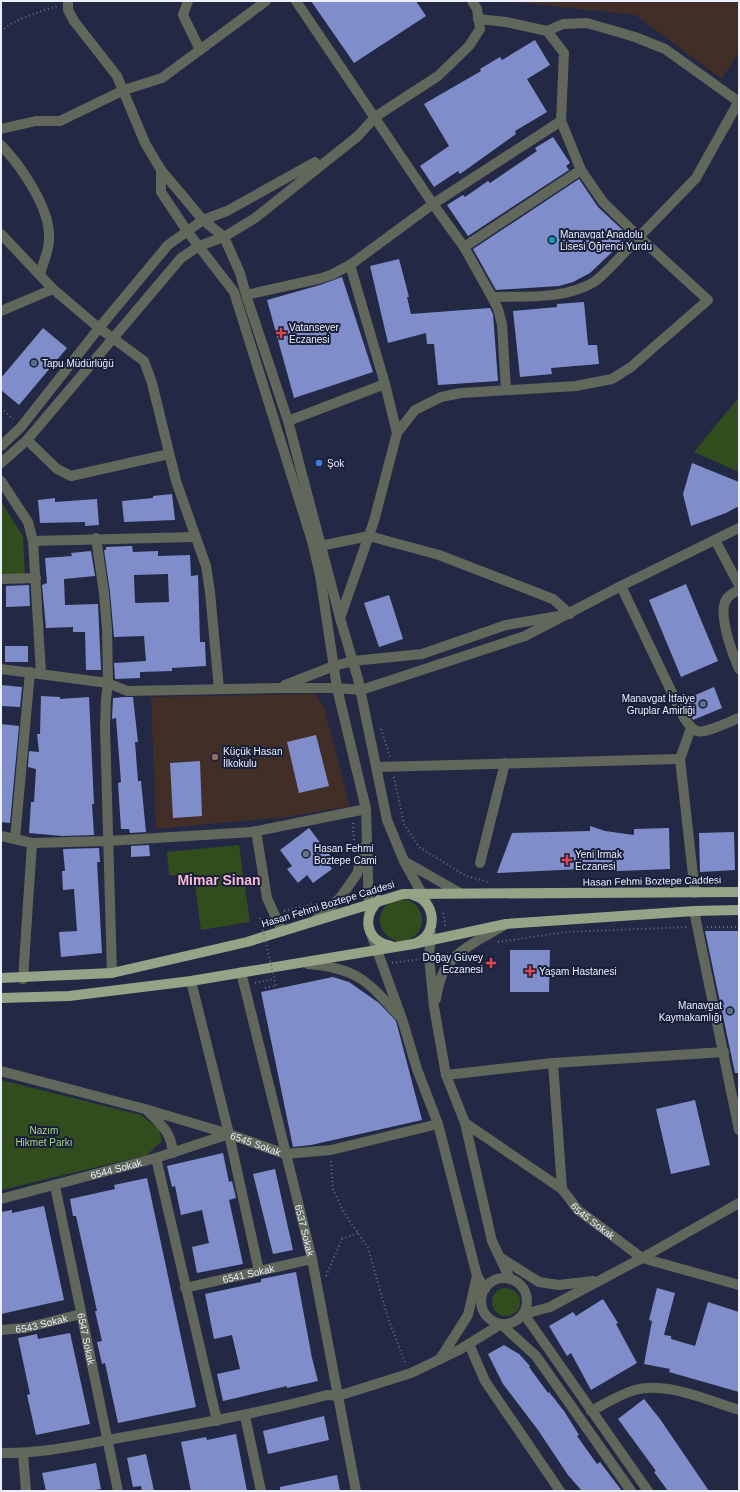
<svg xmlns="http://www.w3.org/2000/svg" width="740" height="1492" viewBox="0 0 740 1492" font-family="Arial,sans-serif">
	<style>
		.education { fill: #402e27 }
		.green { fill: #324d1d }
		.building { fill: #7f8eca; fill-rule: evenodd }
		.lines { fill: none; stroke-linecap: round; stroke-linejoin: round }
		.path { stroke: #686e85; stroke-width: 2; stroke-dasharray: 1 3; stroke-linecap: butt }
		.minor { stroke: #61675a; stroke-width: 10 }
		.major { stroke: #96a387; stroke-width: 10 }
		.path-bridge { stroke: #686e85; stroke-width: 2; stroke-dasharray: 1 3; stroke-linecap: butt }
		.culture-dot { fill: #0f9aa8; stroke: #1a1f39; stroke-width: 1.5 }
		.health-dot { fill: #e0444e; stroke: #1a1f39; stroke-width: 1.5 }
		.service-dot { fill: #5c6f8a; stroke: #1a1f39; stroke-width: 1.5 }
		.shop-dot { fill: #3f7fe0; stroke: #1a1f39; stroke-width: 1.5 }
		.education-dot { fill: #8d6e63; stroke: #1a1f39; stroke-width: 1.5 }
		.worship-dot { fill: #6b7280; stroke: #1a1f39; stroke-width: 1.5 }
		.labels { text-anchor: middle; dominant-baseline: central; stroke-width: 4; stroke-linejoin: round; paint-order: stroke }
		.poi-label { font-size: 10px; fill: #ebeffe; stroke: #1a1f39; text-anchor: start }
		.street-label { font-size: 10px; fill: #ebeffe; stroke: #1a1f39 }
		.park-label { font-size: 10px; fill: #a5d582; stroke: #1a1f39 }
		.district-label { font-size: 14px; font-weight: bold; fill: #f7bad6; stroke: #1a1f39 }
	</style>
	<rect width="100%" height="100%" fill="#232944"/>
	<path class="education" d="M506 1H739V52L722 79 635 15Z
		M315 694 324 707 350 806 287 817 156 829 151 697Z"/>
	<path class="green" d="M739 397V472L694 452Z
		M1 502 23 536 25 576 1 575Z
		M239 845 250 922 201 930 195 883 189 877 169 875 167 852Z
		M380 920a21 21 0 1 1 42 0a21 21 0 1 1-42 0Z
		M1 1080 141 1115 159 1129 162 1141 147 1155 1 1190Z
		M492 1302a14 14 0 1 1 28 0a14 14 0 1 1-28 0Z"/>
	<path class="building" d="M311 1H416L426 16 354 63Z
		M535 40 550 65 527 79 547 112 515 131 516 134 460 174 458 171 434 187 420 166 449 146 424 104 481 71 480 69 500 57 502 60Z
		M553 137 570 163 566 166 569 170 468 236 447 205 463 195 465 197 488 181 490 183 537 151 535 148Z
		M579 179 598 207 629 236 590 273 573 282 559 286 496 290 473 249Z
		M399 259 409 297H407L411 314 490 308 493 314 498 381 438 385 434 344H427L426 333 388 343 370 266Z
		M342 277 373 372 294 398 267 300 320 285Z
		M584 302 588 345H597L599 364 551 368 552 374 520 377 513 311 557 307V304Z
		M43 328 67 348 19 405 1 390V378Z
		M692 463 739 482V506L726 513 691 526 683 494Z
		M172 494 175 520 124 522 122 501 153 498V496Z
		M55 498V502L97 499 99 525 85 526V522L40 523 38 500Z
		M132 546 133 552 158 551V556L190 555 191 576 198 575 200 642H205L206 666 172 668V671L140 672V678L115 679 114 663 146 661 144 636 114 637 110 592 104 550H106V547ZM168 574 169 602 135 603 134 575Z
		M91 551 95 576 64 579 65 605 98 604 101 670H86L85 632H73V627L46 628 42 585 47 583 45 558 72 556 71 553Z
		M686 584 718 661 681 677 649 600Z
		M29 585 30 606 6 607V586Z
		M389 595 403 639 379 647 364 603Z
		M5 646H28V662H5Z
		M1 685 22 687 20 707 1 706Z
		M714 687 722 708 693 720 684 700Z
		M41 696 60 697V699L89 697 94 804H92L94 835 62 836 29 833 31 802H34L36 769 28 767 29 751 39 752 37 734H40Z
		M124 697H133L138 742H135L138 781H141L146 832 130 833 129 829H121L118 783 121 782 116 718 112 719 113 698Z
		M1 724 19 726 10 823 1 822Z
		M316 735 329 786 299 793 287 742Z
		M200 761 202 816 173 818 170 763Z
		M590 826 605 831 634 835V829L669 828 670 869 618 871 582 869 497 873 512 833 590 831Z
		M309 828 332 858 327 862 332 869 313 883 307 875 298 883 287 869 292 866 280 850Z
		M734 832 735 870 700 872 699 833Z
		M149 845 150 856 131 857V846Z
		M99 848 100 862H97L102 953 61 957 59 932 77 931 74 889 63 890 62 871H65L63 849Z
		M705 931H739V1073H735Z
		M510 950H550L549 992H510Z
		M333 977 349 982 379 1003 396 1021 422 1120 311 1145 293 1147 261 992Z
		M695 1100 710 1165 671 1174 656 1109Z
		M223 1153 229 1182 232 1181 236 1198 229 1200 243 1264 197 1273 192 1247 209 1243 202 1210 181 1215 175 1186 172 1187 167 1166Z
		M275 1169 293 1250 273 1254 253 1174Z
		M147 1178 196 1407 118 1423 105 1363 102 1364 97 1342 102 1341 95 1311H97L76 1216H73L70 1199 115 1189 114 1185Z
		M44 1206 64 1300 1 1314V1212L12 1210V1213Z
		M296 1272 312 1358 318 1381 287 1388V1386L223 1401 217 1374 240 1369 232 1335 214 1339 205 1294 261 1282V1279Z
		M657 1288 675 1293 664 1335 671 1336V1339L695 1346 708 1302 739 1312V1392L669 1372 670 1369 644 1364 652 1321 649 1320Z
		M603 1299 618 1323 616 1324 637 1363 591 1390 571 1353 567 1356 549 1326 573 1312 576 1316Z
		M70 1333 90 1424 36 1435 27 1395 30 1394 18 1338 37 1334 38 1339Z
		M504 1345 519 1354 530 1366 529 1367 548 1393 549 1392 564 1411 579 1435 577 1436 597 1464 600 1462 622 1491H582L568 1475 538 1430 503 1384 488 1354Z
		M644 1399 660 1419 709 1491H668L654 1472 656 1471 618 1419Z
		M324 1416 329 1440 268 1454 263 1431Z
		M236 1434 247 1491H191L181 1442 206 1437 207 1440Z
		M146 1454 154 1491H142L141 1486 133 1487 127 1458Z
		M96 1463 101 1489 90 1491H46L42 1473Z
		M337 1475 340 1491H280V1487Z"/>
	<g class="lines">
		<path class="path" d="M1 31C17 18 39 12 58 6
			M1 408 13 419
			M381 729 390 757
			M394 777 404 824 419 847 466 876 488 882
			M353 823 354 842
			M379 887 394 884
			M284 911 317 903
			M443 913 445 920V927
			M707 927H739
			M498 942 565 932 687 927
			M392 963 420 959
			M255 983 274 979
			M331 1161 333 1189 342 1209 368 1248 388 1318 406 1365
			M326 1276 342 1239 358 1233"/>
		<g class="minor">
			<path d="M68 1V10L74 21 117 76 145 143 161 170 203 220 224 237 240 273 246 295 288 421 340 618 358 679 387 820 404 861 426 901"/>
			<path d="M188 1 183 15 200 50"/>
			<path d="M296 1 433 204 464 247 492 297 498 309 502 324 506 390"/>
			<path d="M478 19 506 22 547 31 564 53 561 121 581 170 603 202 639 237C628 248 606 274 594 282 564 300 525 296 492 297"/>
			<path d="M547 31 563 24 587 23 635 37 665 49 739 102"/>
			<path d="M1 129 36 121H60L124 90 162 78 266 1"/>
			<path d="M1 145C21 166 51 209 49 239 49 251 43 263 40 274"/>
			<path d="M161 170V192L187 231 234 292 312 541 320 575 337 688 366 809 369 912"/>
			<path d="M1 234 53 289"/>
			<path d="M464 247 581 170"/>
			<path d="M350 265 385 384 397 433"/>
			<path d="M246 295 318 279 331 275 350 265 433 204 561 121"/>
			<path d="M1 311 53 289 99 328 144 361 152 383 176 481 206 566 210 592 219 689"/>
			<path d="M288 421 385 384"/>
			<path d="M27 440 57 469 71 476 169 454"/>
			<path d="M1 446 21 427 99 328 168 245 203 220 227 211 315 162"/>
			<path d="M1 463 27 440 181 258 199 246 224 237 255 218 358 136 375 117 438 76 469 46 480 29 477 9 472 1"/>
			<path d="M1 481 28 522 33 541 41 673"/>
			<path d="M96 538 104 593 107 629 108 683 106 700 105 727 112 973"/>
			<path d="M715 540 739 585"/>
			<path d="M33 541 195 537"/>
			<path d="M320 546 369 536 439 555 553 599 570 614"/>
			<path d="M1 579 36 578"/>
			<path d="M621 586 684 718C688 723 691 729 697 731 705 734 730 721 739 718"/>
			<path d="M739 590C733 593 726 596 724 605 721 622 732 653 739 669"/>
			<path d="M340 618 374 521 397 433 415 410 441 397 461 393 576 386 612 379 631 367 708 300 639 237 696 178 739 101"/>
			<path d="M1 669 108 683 127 691 279 688H337L361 690 525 636 621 586 739 528"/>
			<path d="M285 685 334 666 353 661 422 654 506 625 559 616"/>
			<path d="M691 728 680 759 695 893"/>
			<path d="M377 767 680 759"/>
			<path d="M256 831 267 898 282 931"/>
			<path d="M1 836 32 843 23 979"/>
			<path d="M15 839 30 672"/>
			<path d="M32 843 108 841 252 832 366 809"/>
			<path d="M404 861 460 893"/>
			<path d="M480 863 505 763"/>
			<path d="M694 911 739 1130"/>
			<path d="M314 921 340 898 357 874 364 847"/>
			<path d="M370 931 402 1019 417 1069 438 1124 477 1276 485 1289"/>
			<path d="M431 933 429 957 434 1007 446 1075 465 1123 492 1241 510 1279"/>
			<path d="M308 964C356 968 367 980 398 1015"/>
			<path id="s1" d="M241 972 312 1259 356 1491"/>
			<path d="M191 981 229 1134 259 1271"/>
			<path d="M436 999C438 988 440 976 447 966 460 948 484 937 503 926"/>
			<path d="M553 1063 562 1189"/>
			<path id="s2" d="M1 1071 145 1109 229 1134 285 1154 331 1150 438 1124"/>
			<path d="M446 1075 553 1063 724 1052"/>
			<path d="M147 1110C161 1125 171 1131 173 1153"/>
			<path id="s3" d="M465 1123 562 1189 578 1210 642 1258 739 1285"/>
			<path d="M156 1158 217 1421"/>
			<path id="s4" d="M55 1186 118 1491"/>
			<path id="s5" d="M1 1199 156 1158 229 1134"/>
			<path d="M501 1258 539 1282 559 1285 593 1281"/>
			<circle cx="504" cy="1301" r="23"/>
			<path id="s6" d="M185 1288 312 1259"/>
			<path id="s7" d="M1 1330 25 1328 81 1314"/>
			<path d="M469 1344 485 1381 560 1491"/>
			<path d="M440 1359 468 1315 477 1276"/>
			<path d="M591 1411C605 1404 620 1394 635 1390 666 1381 709 1401 739 1410"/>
			<path d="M245 1416 261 1491"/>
			<path d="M1 1453C43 1454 83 1444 124 1437 193 1425 260 1413 327 1395L338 1396 411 1373 459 1350 501 1324 536 1356 631 1491"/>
			<path d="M23 1454 26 1491"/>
			<path d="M648 1491 524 1314 550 1307 642 1258 739 1203"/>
		</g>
		<path class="major" d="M413 895C435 900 439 932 418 942
			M379 900C361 917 366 941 391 946
			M1 978 112 973 247 942 403 894 739 892
			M1 998 69 996 191 981 413 944 506 924 694 911 739 910"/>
		<path class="path-bridge" d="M260 918 276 986 264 988"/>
	</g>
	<circle class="culture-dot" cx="552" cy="240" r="4"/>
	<g class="health-dot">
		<path d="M279 327h4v4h4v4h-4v4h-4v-4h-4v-4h4z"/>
		<path d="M565 854h4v4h4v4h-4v4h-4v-4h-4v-4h4z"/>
		<path d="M489 957h4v4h4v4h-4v4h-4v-4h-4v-4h4z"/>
		<path d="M528 965h4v4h4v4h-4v4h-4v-4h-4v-4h4z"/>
	</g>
	<g class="service-dot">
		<circle cx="34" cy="363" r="4"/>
		<circle cx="703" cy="704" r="4"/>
		<circle cx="730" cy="1011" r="4"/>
	</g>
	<circle class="shop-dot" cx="319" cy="463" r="4"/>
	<circle class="education-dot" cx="215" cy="757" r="4"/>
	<circle class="worship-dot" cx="306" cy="854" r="4"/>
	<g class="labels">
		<g class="poi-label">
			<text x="560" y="234">Manavgat Anadolu<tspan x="560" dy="12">Lisesi Öğrenci Yurdu</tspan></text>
			<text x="289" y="327">Vatansever<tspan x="289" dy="12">Eczanesi</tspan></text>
			<text x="42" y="363">Tapu Müdürlüğü</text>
			<text x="327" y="463">Şok</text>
			<text x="695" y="698" text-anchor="end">Manavgat İtfaiye<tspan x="695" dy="12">Gruplar Amirliği</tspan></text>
			<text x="223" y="751">Küçük Hasan<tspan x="223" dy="12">İlkokulu</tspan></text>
			<text x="314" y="848">Hasan Fehmi<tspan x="314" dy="12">Boztepe Cami</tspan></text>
			<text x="575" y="854">Yeni Irmak<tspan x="575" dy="12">Eczanesi</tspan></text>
			<text x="483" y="957" text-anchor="end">Doğay Güvey<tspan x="483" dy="12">Eczanesi</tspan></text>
			<text x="539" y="971">Yaşam Hastanesi</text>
			<text x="722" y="1005" text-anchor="end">Manavgat<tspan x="722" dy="12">Kaymakamlığı</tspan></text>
		</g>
		<g class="street-label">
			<text transform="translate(652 881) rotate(-1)">Hasan Fehmi Boztepe Caddesi</text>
			<text transform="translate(328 904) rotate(-17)">Hasan Fehmi Boztepe Caddesi</text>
			<text stroke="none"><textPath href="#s2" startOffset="265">6545 Sokak</textPath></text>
			<text stroke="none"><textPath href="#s5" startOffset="119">6544 Sokak</textPath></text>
			<text stroke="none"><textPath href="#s3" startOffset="162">6545 Sokak</textPath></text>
			<text stroke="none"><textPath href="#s1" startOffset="266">6537 Sokak</textPath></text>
			<text stroke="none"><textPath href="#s6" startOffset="65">6541 Sokak</textPath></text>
			<text stroke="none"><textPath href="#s7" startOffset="41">6543 Sokak</textPath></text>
			<text stroke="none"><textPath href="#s4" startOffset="156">6547 Sokak</textPath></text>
		</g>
		<g class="park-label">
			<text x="44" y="1130">Nazım<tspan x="44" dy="12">Hikmet Parkı</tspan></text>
		</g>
		<g class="district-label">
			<text x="219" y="880">Mimar Sinan</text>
		</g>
	</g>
	<rect width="740" height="1492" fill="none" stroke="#ebeffe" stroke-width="4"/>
</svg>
